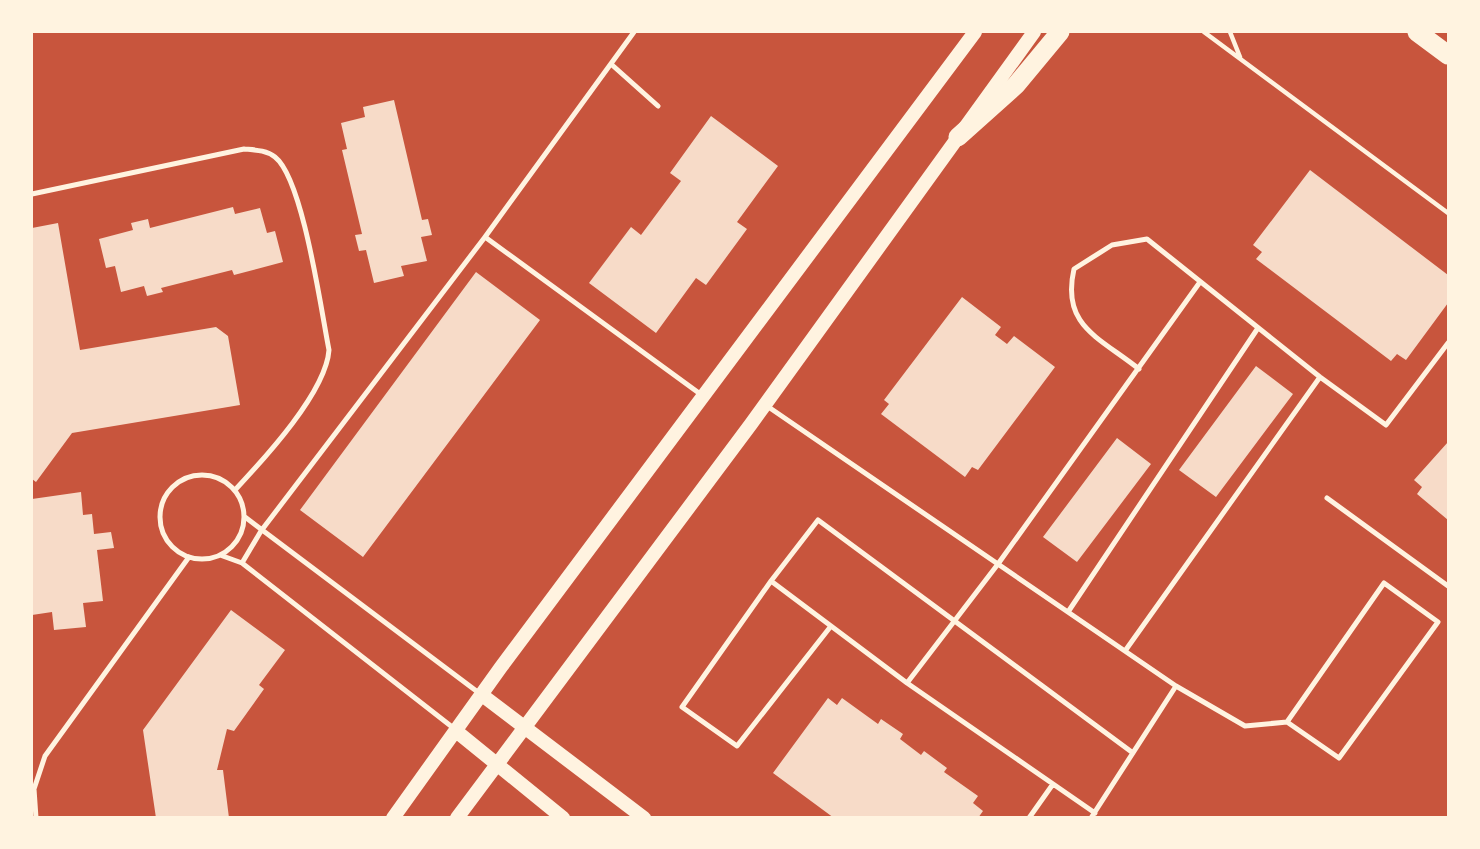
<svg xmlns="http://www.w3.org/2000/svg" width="1480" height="849" viewBox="0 0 1480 849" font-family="'DejaVu Sans',sans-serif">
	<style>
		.building { fill: #f7dbc8 }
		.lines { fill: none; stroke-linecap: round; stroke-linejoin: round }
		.path { stroke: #fff3e0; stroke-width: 4.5 }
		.service { stroke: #fff3e0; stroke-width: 5 }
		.secondary { stroke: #fff3e0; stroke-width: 14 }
		.trunk { stroke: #fff3e0; stroke-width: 19 }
	</style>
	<rect width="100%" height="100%" fill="#c8553d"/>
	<path class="building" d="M394 100 422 220 428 219 432 235 421 237 427 261 401 266 404 276 374 283 366 250 359 251 355 235 362 234 342 150 347 149 341 123 365 117 363 107Z
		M711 116 778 166 737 222 747 229 706 285 696 278 656 333 589 283 631 227 641 235 681 181 670 173Z
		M1310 170 1448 275V303L1406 360 1397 354 1391 361 1256 259 1262 252 1253 245Z
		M233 207 235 214 260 208 267 233 275 231 283 262 234 275 232 270 161 288 163 292 147 296 144 286 121 292 115 266 106 268 99 239 133 230 131 223 148 219 150 228Z
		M58 223 80 350 216 327 228 336 240 405 72 433 36 482 32 479V228Z
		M476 272 540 320 363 557 300 510Z
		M962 297 1001 327 995 335 1007 344 1014 336 1055 367 978 470 972 467 965 477 881 414 889 404 884 400Z
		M1256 366 1293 394 1216 497 1179 470Z
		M1117 438 1151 464 1077 562 1043 537Z
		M1448 442V520L1417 494 1422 487 1414 480Z
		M81 492 83 515 92 514 94 534 111 532 114 548 97 550 103 601 83 603 86 627 54 630 52 612 32 615V499Z
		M231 610 285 650 259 685 264 689 234 731 227 729 217 770H223L229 818H156L143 730Z
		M828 698 837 705 842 698 878 724 881 719 903 734 900 739 921 755 924 751 947 768 944 772 978 796 973 803 983 811 978 818H834L773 773Z"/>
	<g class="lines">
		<path class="path" d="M1204 32 1448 213
			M1230 32 1240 57"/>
		<path class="service" d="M611 64 658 106
			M32 194 244 149C255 150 266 150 275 157 303 179 321 310 329 350 326 392 265 458 235 490
			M485 237 703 396
			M1139 369C1099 337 1061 326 1074 269L1112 245 1147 239 1320 377 1386 425 1448 343
			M767 406 1176 686 1245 726 1287 722 1339 758 1438 622 1384 583 1287 722
			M160 517a42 42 0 1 1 84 0a42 42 0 1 1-84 0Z
			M1327 498 1448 586
			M245 517 479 693
			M220 555 242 563 456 730
			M242 563 261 531 485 237 634 32
			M771 581 682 707 737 746 831 626
			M1068 612 1258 328
			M1125 651 1320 377
			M907 683 771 581 818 520 1133 753
			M1095 813 907 683 998 564 1200 282
			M36 818 34 789 45 756 189 557
			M1029 818 1053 784
			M1091 818 1176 686"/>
		<path class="secondary" d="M482 695 644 818
			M456 731 563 818
			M393 818 501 667 975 32
			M457 818 751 424 1034 32"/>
		<path class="trunk" d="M1417 32 1448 55
			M958 137 1016 85 1060 32"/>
	</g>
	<rect width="1480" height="849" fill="none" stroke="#fff3e0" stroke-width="66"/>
</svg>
